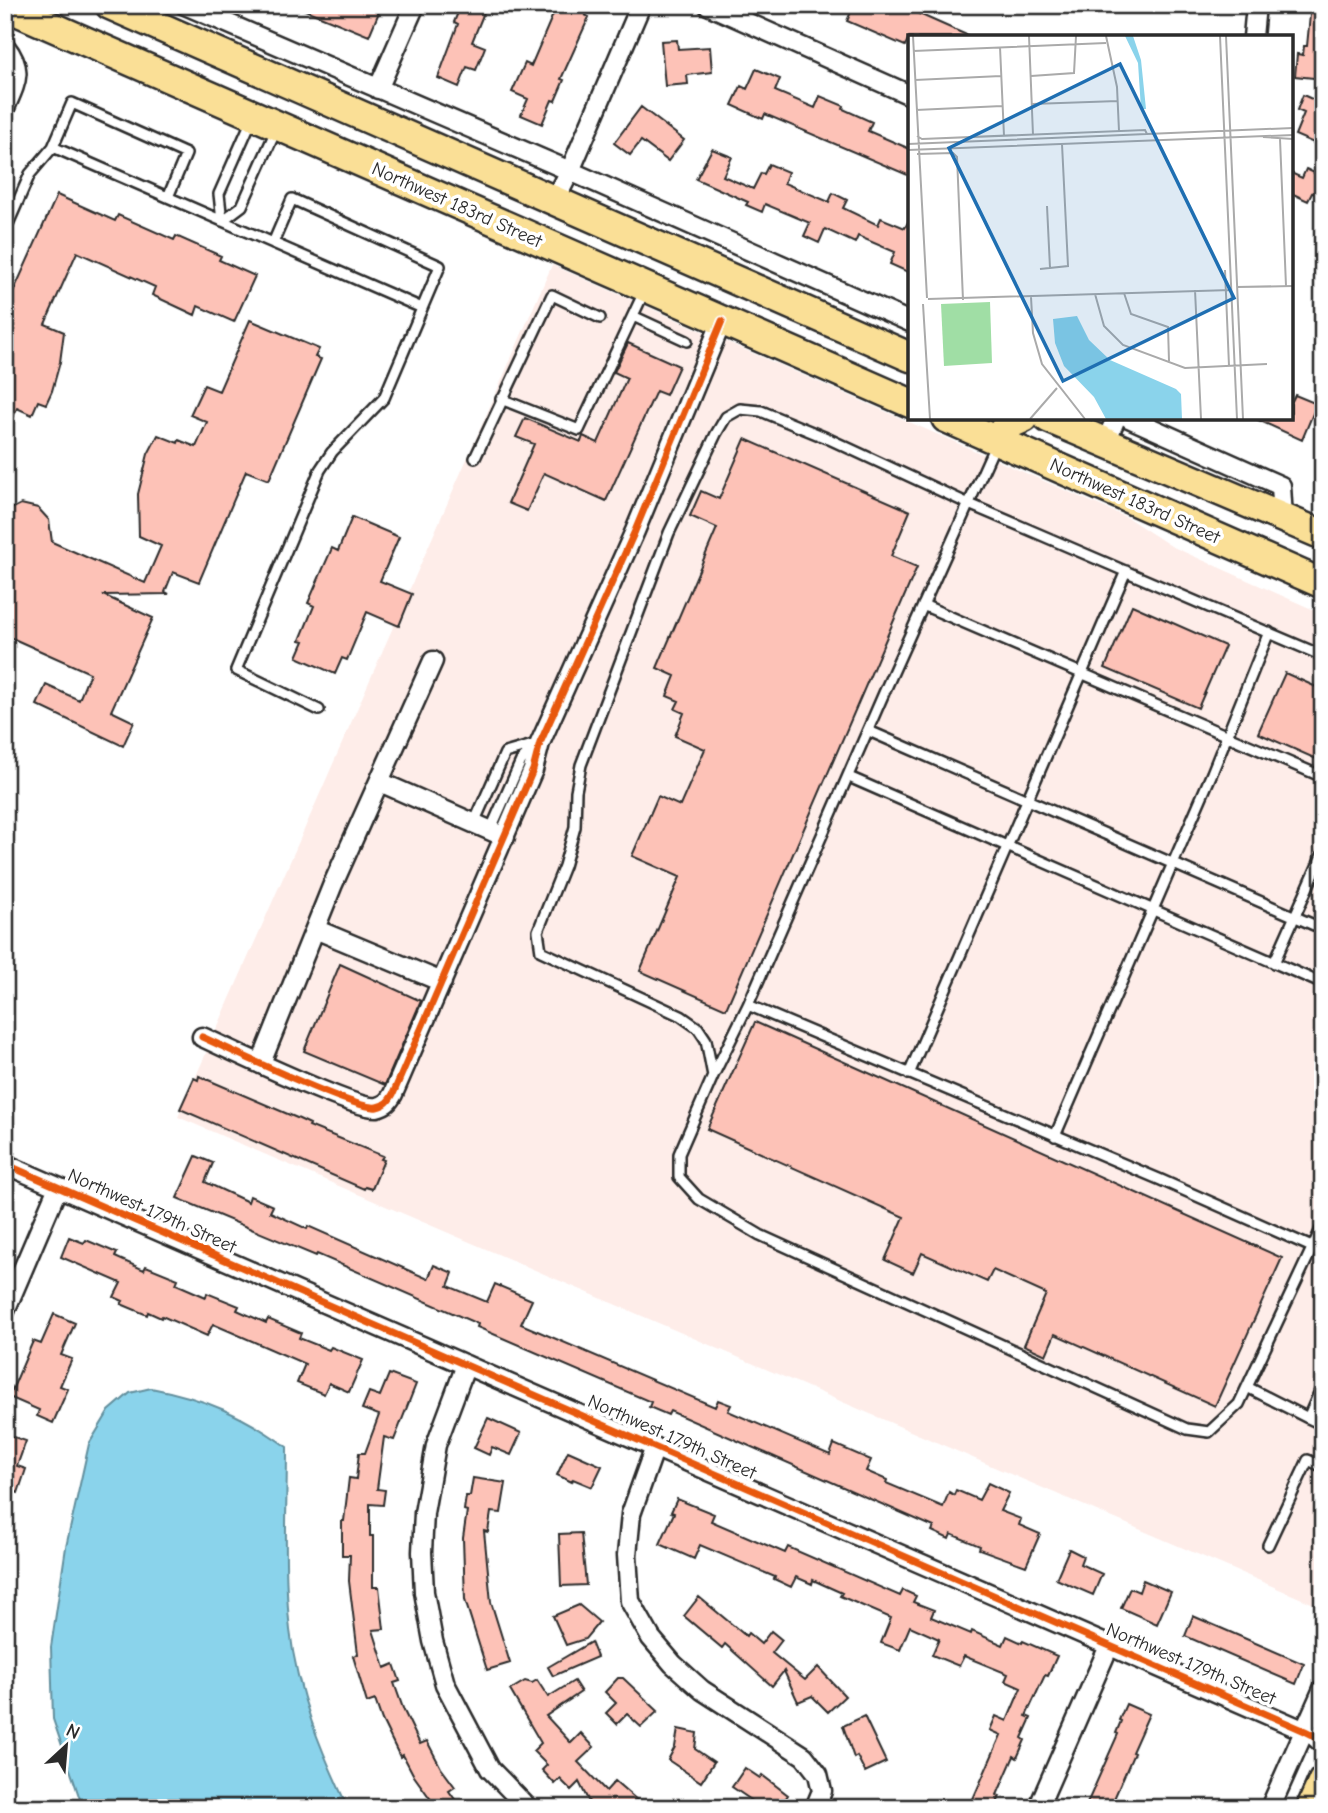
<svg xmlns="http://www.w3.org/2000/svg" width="1328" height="1813" viewBox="0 0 1328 1813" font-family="'Comic Neue',sans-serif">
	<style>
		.built { fill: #feede9 }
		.water { fill: #8ad3eb; stroke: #64909e; stroke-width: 2 }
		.building { fill: #fdc2b7; stroke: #2b2b2b; stroke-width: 2 }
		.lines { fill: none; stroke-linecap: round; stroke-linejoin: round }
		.lane-casing { stroke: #2b2b2b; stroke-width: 14 }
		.street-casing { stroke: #2b2b2b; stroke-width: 23 }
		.primary-casing { stroke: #2b2b2b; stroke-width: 33 }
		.lane { stroke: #fff; stroke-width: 9 }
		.street { stroke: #fff; stroke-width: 18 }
		.primary { stroke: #fadf96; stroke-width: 28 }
		.cycleway-casing { stroke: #fff; stroke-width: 11 }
		.cycleway { stroke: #e8590c; stroke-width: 7 }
		.labels { text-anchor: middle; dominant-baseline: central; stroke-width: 7; stroke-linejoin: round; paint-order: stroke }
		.street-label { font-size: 19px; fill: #2b2b2b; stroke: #fff }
		.inset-road { fill: none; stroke: #aaa; stroke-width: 2 }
		.view { fill: #1f6fb2; fill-opacity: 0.15; stroke: #1f6fb2; stroke-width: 3.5 }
		.inset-edge { fill: none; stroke: #2b2b2b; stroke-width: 3.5 }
	</style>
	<rect width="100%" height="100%" fill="#fff"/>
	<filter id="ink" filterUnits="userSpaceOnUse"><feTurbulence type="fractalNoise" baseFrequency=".0143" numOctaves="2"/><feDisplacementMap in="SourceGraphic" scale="14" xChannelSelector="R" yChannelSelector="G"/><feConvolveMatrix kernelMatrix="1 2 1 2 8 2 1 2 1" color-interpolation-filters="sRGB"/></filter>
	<g filter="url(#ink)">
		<path class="built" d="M552 265 1128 518 1171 546 1323 614V1608L178 1117Z"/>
		<path class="water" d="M151 1388C204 1398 243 1415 287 1447 287 1507 283 1569 290 1630 297 1693 321 1751 348 1808H83L53 1719 51 1647 66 1547 89 1444 109 1411 130 1393Z"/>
		<path class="building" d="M293 5H382L369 36Z
			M461 5H487L472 42 485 47 476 70 467 67 459 87 438 78 458 24 454 22Z
			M557 5H589L585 15 589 17 561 79 564 80 555 101 552 100 542 124 521 115 528 99 512 92 525 63 531 66Z
			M854 5H899L971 37H909L905 46 847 21Z
			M1311 5H1323L1321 56H1323V79L1295 76 1297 54 1303 55 1304 46H1307Z
			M677 40 678 49 710 47 712 72 687 75 688 84 665 86 661 41Z
			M756 69 780 79 775 91 815 108 820 96 844 106 843 109 872 122 868 131 910 149V176L765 114 763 119 732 105 741 86 747 89Z
			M1303 95 1323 104V128L1316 144 1295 135 1304 113 1297 110Z
			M641 107 684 140 668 161 641 141 630 155 614 143Z
			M712 149 732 157 723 176 753 189 761 173 764 174 769 164 788 172 784 183 829 202 833 193 847 200 843 208 878 225 881 218 905 228 910 218V273L890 264 895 252 858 236 855 243 825 229 819 243 804 236 810 223 765 204 762 212 746 205 748 202 696 179Z
			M1306 169 1323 177 1317 194 1312 193 1308 201 1291 193V173L1302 178Z
			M57 195 115 221 118 215 174 240 176 236 221 256 219 260 255 276 234 322 198 306 195 315 152 295 155 287 77 252 45 324 64 332 60 362 52 391 46 404 38 401 32 415 17 408 5 435V310Z
			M250 320 319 349 315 357 321 359 269 480 246 471 199 582 173 572 165 592 169 594 103 595 153 618 111 711 134 722 123 746 37 705 46 685 79 700 90 673 5 635V512L21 504 38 508 49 520 52 542 145 583 161 546 139 536 138 494 148 454 158 435 178 443 179 440 196 447 207 422 190 415 204 385 219 391Z
			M628 343 679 366 666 395 656 391 606 501 544 473 527 511 508 503 534 444 516 437 525 418 581 442 583 436 598 443 627 378 614 372Z
			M1295 395 1317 404 1302 440 1254 418H1291V403Z
			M745 439 910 511 891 556 917 567 726 1009 640 971 680 877 632 856 658 796 680 806 705 749 675 736 684 713 675 709 679 701 667 696 675 676 657 668 717 528 690 516 701 491 719 499Z
			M352 517 399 537 380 581 412 594 399 626 367 612 347 660 342 658 335 674 297 657 304 641 300 640 314 606 308 603 332 548 338 551Z
			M1132 605 1225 646 1198 708 1105 668Z
			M1285 673 1323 690V762L1258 733Z
			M340 964 421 1001 385 1085 304 1051Z
			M755 1022 1282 1258 1215 1406 1055 1334 1046 1355 1024 1345 1046 1294 993 1270 987 1282 922 1253 913 1273 885 1260 904 1217 707 1129Z
			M199 1076 297 1118 310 1124 309 1126 383 1156 381 1159 384 1160 372 1189 365 1187 364 1189 180 1109 194 1078 198 1080Z
			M196 1156 213 1163 205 1182 248 1202 250 1196 273 1206 270 1212 307 1229 308 1226 428 1279 434 1265 453 1273 448 1286 487 1302 495 1284 532 1300 521 1324 715 1407 718 1400 731 1405 728 1411 830 1455 834 1444 871 1460 866 1471 887 1480 886 1483 943 1507 949 1492 954 1495 956 1490 979 1500 988 1483 1009 1493 1000 1511 1021 1519 1019 1525 1040 1534 1026 1566 979 1549 980 1546 951 1534 949 1539 932 1531 934 1527 670 1411 668 1415 649 1407 651 1402 477 1327 478 1324 317 1254 316 1256 177 1198Z
			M69 1237 84 1243 86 1240 117 1253 115 1257 144 1270 146 1266 178 1279 176 1284 206 1297 207 1293 239 1306 237 1310 266 1323 268 1319 301 1333 299 1338 329 1350 331 1347 363 1360 349 1392 329 1383 324 1394 297 1383 305 1364 213 1324 207 1336 162 1316 161 1318 148 1312 147 1315 121 1304 123 1301 114 1297 121 1283 61 1257Z
			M54 1314 75 1323 61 1355 72 1359 60 1386 68 1389 53 1423 37 1416 39 1410 9 1397 33 1341 41 1344Z
			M389 1374 416 1384 394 1440 384 1437 377 1489 385 1490 383 1505 370 1504V1536H373V1587H379L384 1629 373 1630 385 1668 394 1664 400 1681 394 1683 404 1711 420 1744 427 1741 441 1768 455 1787 449 1791 461 1808H437L414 1776 403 1755 400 1757 382 1720 375 1700 367 1703 353 1656 358 1654 349 1581 350 1555H342V1521H344L349 1478 356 1479 359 1453H365L379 1415 362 1409 369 1392 380 1396Z
			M488 1418 521 1433 511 1455 492 1447 489 1455 474 1448Z
			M5 1434 26 1441 17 1466 26 1469 18 1493 10 1490 8 1494H5Z
			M568 1451 602 1466 592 1487 573 1479 572 1482 557 1475Z
			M473 1478 506 1483 501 1513 491 1512 488 1532 484 1531 491 1602 510 1663 487 1670 465 1600 463 1538 467 1511 464 1510 466 1496H470Z
			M677 1499 714 1514 711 1521 785 1553 788 1547 900 1596 903 1590 916 1596 913 1602 934 1610 931 1617 971 1634 972 1631 1003 1645 1007 1636 1022 1643 1023 1641 1057 1656 1048 1676 1045 1675 1026 1716 1031 1718 1022 1738 1025 1740 1017 1758 1014 1756 997 1795 1000 1796 995 1808H969L1001 1735 990 1730 996 1716 1007 1721 1021 1688 1005 1681 1008 1674 964 1656 959 1666 932 1655 939 1639 910 1626 900 1650 881 1643 891 1618 840 1596 842 1593 813 1580 812 1584 796 1577 791 1587 774 1579 775 1577 700 1545 694 1559 660 1544 674 1513 671 1512Z
			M581 1533 586 1585 561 1586 559 1534Z
			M1069 1549 1083 1556 1080 1564 1102 1574 1093 1595 1056 1579Z
			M1143 1580 1171 1592 1157 1624 1121 1608 1130 1588 1139 1592Z
			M699 1597 746 1636 748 1633 761 1644 771 1631 782 1640 772 1653 805 1680 818 1667 845 1696 828 1712 812 1696 798 1702 784 1671 772 1686 725 1644 722 1648 684 1616Z
			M579 1605 599 1622 585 1639 566 1645 553 1616Z
			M1193 1616 1304 1664 1296 1684 1185 1636Z
			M591 1642 597 1657 553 1676 548 1667Z
			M618 1678H623L658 1711 641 1727 627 1714 617 1724 606 1713 616 1703 605 1692Z
			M537 1680 548 1697 574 1681 581 1692 546 1716 571 1743 581 1733 594 1747 578 1762 606 1791 615 1781 646 1808H592L579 1782 571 1790 560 1779 555 1784 542 1770 547 1765 533 1751 541 1743 510 1690 525 1681 532 1683Z
			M1126 1704 1149 1714 1132 1752 1134 1753 1110 1808H1085L1118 1734 1116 1733 1121 1721 1119 1720Z
			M864 1716 886 1762 865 1772 857 1756 854 1758 843 1726Z
			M678 1729 697 1733 695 1749 714 1762 701 1782 668 1760 675 1747Z
			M745 1768 760 1778 762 1775 788 1795 779 1808H763L732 1787Z"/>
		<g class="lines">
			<defs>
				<path id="lane" d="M53 147 422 308
					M222 221 219 194 253 117
					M222 221 242 206 277 128
					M5 231 30 174 53 147 72 103 186 154 168 197
					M273 243 292 199 440 266 384 398 332 452 320 470 236 670 319 710
					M633 316 687 341
					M501 399 579 430 644 292
					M475 458 552 295 600 318
					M923 605 1323 777
					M1323 656 969 504 829 439 761 411 740 409 726 417 716 434 669 533 581 765 576 791 575 827 564 866 538 931 541 951 681 1016 698 1028 706 1040 713 1076 679 1154V1177L699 1199 760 1235 1187 1429 1209 1432 1239 1404 1323 1225
					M869 731 1323 929
					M849 777 1323 984
					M474 823 505 753 540 743
					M490 831 521 761 536 746
					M1274 963 1323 853
					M748 1005 1161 1180 1323 1252
					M909 1074 1126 571
					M713 1076 748 1005 887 686 995 445
					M1055 1136 1212 773 1269 632
					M1323 1384 1308 1418 1323 1425
					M1247 1387 1308 1418
					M1268 1545 1308 1460 1323 1467"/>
				<path id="street" d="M185 5 570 171 910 322
					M708 5 910 95
					M1253 37 1256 5
					M5 46C24 70 16 82 5 108
					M378 89 415 5
					M554 202 570 171 641 5
					M1129 418 1281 486 1283 518
					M1105 444 1116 418
					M380 782 505 837
					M315 929 442 982
					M202 1037C229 1049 357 1111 377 1107 386 1105 389 1101 393 1094L533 770 540 743 635 531 722 321
					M261 1063 333 884 433 661
					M5 1164 1305 1731 1313 1735 1323 1744
					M5 1311 58 1187
					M466 1365 436 1445 424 1513 422 1552 424 1592 433 1641 445 1684 490 1769 528 1808
					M655 1447 631 1514 627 1555 630 1601 651 1638 673 1664 702 1690 804 1756 818 1774 822 1791 815 1808
					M1038 1808 1109 1646
					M1270 1808 1323 1689"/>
				<path id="primary" d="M110 5 910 357
					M5 6 910 403
					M946 418 1323 584
					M1048 418 1323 535
					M998 440 1006 426 1024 418
					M1311 1808 1323 1781"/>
			</defs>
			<use href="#lane" class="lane-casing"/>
			<use href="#street" class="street-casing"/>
			<use href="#primary" class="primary-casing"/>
			<use href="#lane" class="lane"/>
			<use href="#street" class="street"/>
			<use href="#primary" class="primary"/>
			<defs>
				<path id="cycleway" d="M202 1037C229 1049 357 1111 377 1107 386 1105 389 1101 393 1094L533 770 540 743 635 531 722 321
					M5 1164 1305 1731 1313 1735 1323 1744"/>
			</defs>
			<use href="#cycleway" class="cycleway-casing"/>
			<use href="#cycleway" class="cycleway"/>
		</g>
	</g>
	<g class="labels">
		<g class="street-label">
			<text transform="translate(457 205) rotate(24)">Northwest 183rd Street</text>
			<text transform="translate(1135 501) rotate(24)">Northwest 183rd Street</text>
			<text transform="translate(152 1211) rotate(24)">Northwest 179th Street</text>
			<text transform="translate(672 1437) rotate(24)">Northwest 179th Street</text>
			<text transform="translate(1191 1664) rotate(23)">Northwest 179th Street</text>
		</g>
	</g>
	<g transform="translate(908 35)">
		<rect width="385" height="385" fill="#fff"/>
		<path d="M82 267 84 328 36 331 33 269Z" fill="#a0dea5"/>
		<path d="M217 1H225L233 25 238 74H233L230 28ZM169 281 181 305 202 325 268 354 273 359 274 384H198L186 362 156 331 147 308 145 284Z" fill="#8ad3eb"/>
		<path class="inset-road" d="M5 1 19 263M121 1 125 100M198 1 209 52 211 96M312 1 329 384M318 1 335 384M92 12 96 101M5 16 198 8M123 41 166 38 168 1M7 45 93 41M124 69 210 66M8 75 94 71M9 101 14 104 237 95 239 99M355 102 385 104M372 104 378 251M0 109 385 93M0 115 385 100M9 119 45 118 49 122 55 265M139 171 142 233M132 234 160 231 154 109M317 235 321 331M329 252 385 251M287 255 293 384M216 258 223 279 260 292 261 326M187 259 196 291 215 310 277 333 359 329M123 262 125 298 134 329 177 384M20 264 323 255M15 269 22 384M122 384 149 353"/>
		<path class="view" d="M212 29 326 263 155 346 41 113Z"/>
		<rect width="385" height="385" class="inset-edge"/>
	</g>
	<rect width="1328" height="1813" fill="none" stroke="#fff" stroke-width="28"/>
	<rect x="14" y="14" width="1300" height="1785" fill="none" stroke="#2b2b2b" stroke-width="2.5" filter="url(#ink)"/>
	<g transform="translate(66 1746) rotate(26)" stroke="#ffffff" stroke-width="5" paint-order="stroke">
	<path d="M0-5L12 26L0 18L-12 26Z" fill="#2b2b2b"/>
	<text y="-10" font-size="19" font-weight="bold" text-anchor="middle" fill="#2b2b2b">N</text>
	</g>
</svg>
